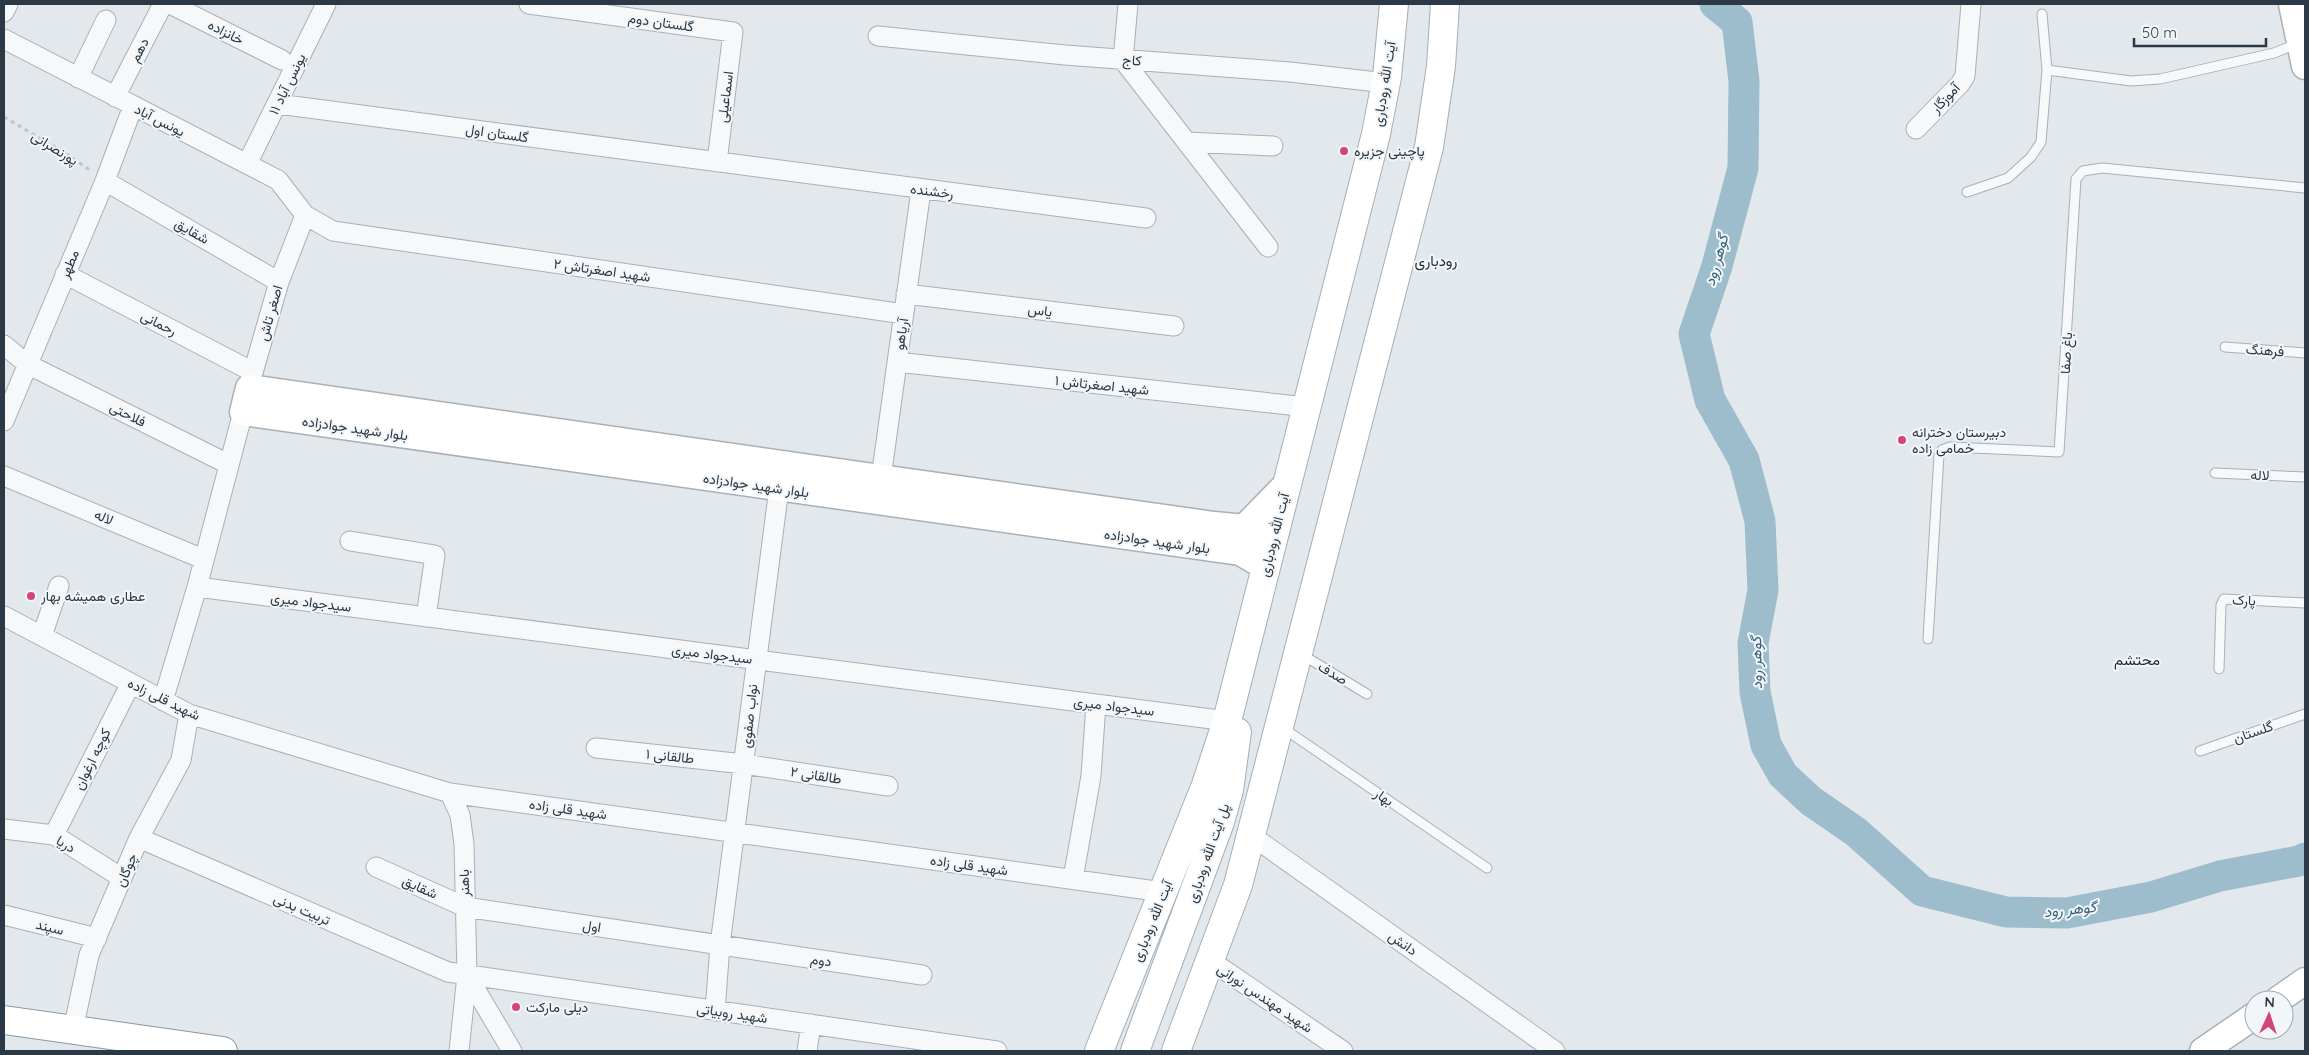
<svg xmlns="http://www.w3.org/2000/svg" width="2309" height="1055" viewBox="0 0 2309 1055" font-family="Quicksand,Vazirmatn,sans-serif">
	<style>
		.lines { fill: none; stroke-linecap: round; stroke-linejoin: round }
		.river { stroke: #9dbdcc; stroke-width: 31 }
		.lane-casing { stroke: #a8b0b7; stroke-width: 11 }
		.street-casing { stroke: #a8b0b7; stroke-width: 21 }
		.secondary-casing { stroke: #a8b0b7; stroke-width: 29 }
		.primary-casing { stroke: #a2afb8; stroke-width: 30 }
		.highway-casing { stroke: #8a99a3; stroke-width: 30 }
		.path { stroke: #c1c6ca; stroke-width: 3; stroke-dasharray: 4 4; stroke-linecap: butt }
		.lane { stroke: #f6f8f9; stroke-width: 9 }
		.street { stroke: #f6f8f9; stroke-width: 19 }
		.secondary { stroke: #fff; stroke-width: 26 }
		.primary { stroke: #fff; stroke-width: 28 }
		.highway { stroke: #fff; stroke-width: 28 }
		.poi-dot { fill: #d34577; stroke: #f3f6f9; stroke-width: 2 }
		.labels { text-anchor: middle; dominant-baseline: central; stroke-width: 4; stroke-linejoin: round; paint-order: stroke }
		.street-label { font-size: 14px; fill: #2a3945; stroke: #f3f6f9 }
		.poi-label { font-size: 14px; fill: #2a3945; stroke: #f3f6f9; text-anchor: start }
		.neighbourhood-label { font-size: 15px; fill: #1c2a35; stroke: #f3f6f9 }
		.water-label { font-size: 15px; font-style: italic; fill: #32617a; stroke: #f3f6f9 }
	</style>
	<rect width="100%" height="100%" fill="#e3e8ec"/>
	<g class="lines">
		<path class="river" d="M1715 4 1737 22 1744 81 1743 168 1717 266 1694 334 1710 400 1744 460 1760 521 1763 590 1753 643 1755 692 1766 745 1783 775 1811 801 1856 832 1922 891 2006 912 2067 913 2151 897 2220 876 2299 861 2305 858"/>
		<defs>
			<path id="lane" d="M2047 70 2131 81 2160 79 2274 53 2299 43
				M1967 192 2008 178 2031 157 2041 142 2047 70 2042 14
				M2225 347 2305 353
				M2215 473 2305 477
				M1928 639 1939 455 1942 450 1950 447 2059 452 2076 179 2083 171 2102 168 2305 188
				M1301 654 1367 694
				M2219 669 2221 605 2224 599 2305 603
				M1283 728 1487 868
				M2200 751 2305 714"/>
			<path id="street" d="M170 4 282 60
				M529 4 733 32 717 162
				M1128 4 1123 60 1268 247
				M4 12 8 4
				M878 36 1065 55 1290 72 1386 83
				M4 39 278 180 305 215 333 231 904 314
				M78 78 106 20
				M115 97 163 4
				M278 104 1146 218
				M1916 129 1960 84 1965 76 1971 4
				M1187 142 1273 146
				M247 164 326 4
				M105 181 279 282
				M65 274 253 372
				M906 294 1174 326
				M4 345 27 364 228 464
				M897 362 1307 407
				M250 383 279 282 305 215
				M4 421 105 181 133 106
				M4 476 203 559
				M881 478 921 190
				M350 541 435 555 426 617
				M197 587 1227 721
				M4 616 189 714 450 793 1163 892
				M42 636 59 586
				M163 701 197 587 243 412
				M596 748 744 764 888 786
				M450 793 460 815 464 844 467 975 459 1051
				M4 829 54 835 122 878
				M54 835 131 683
				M1252 836 1555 1051
				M139 838 448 972 997 1051
				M376 867 465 907 922 975
				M1073 879 1091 776 1096 704
				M4 915 97 938
				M1211 961 1343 1051
				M467 975 512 1051
				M715 1011 720 945 779 488
				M73 1030 89 955 139 838 181 760 189 714
				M807 1051 811 1024"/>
			<path id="secondary" d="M2292 4 2305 66
				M1250 539 1245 527 1287 484
				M1266 567 1240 552 243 412 249 388 881 478 1214 525 1276 531
				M2278 1000 2305 981
				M2203 1051 2254 1016"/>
			<path id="primary" d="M1099 1051 1206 785 1227 721 1376 134 1387 77 1394 4
				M1135 1051 1220 822 1229 790 1237 732
				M1176 1051 1238 885 1429 147 1441 66 1445 4"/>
			<path id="highway" d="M4 1020 223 1051"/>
		</defs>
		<use href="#lane" class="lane-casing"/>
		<use href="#street" class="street-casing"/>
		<use href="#secondary" class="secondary-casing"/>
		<use href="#primary" class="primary-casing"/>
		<use href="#highway" class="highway-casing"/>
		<path class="path" d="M4 117 62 151 90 170"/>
		<use href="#lane" class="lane"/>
		<use href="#street" class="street"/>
		<use href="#secondary" class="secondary"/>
		<use href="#primary" class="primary"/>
		<use href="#highway" class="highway"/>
	</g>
	<g class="poi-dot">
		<circle cx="1344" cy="151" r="5"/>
		<circle cx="1902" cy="440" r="5"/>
		<circle cx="31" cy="596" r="5"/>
		<circle cx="516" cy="1007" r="5"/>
	</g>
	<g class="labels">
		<g class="street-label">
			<text transform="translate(661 22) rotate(8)">گلستان دوم</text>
			<text transform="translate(226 32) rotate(27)">خانزاده</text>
			<text transform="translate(139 50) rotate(-63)">دهم</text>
			<text transform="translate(1132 60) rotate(4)">کاج</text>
			<text transform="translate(287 84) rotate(-64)">یونس آباد ۱۱</text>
			<text transform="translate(1384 84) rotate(-81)">آیت الله رودباری</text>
			<text transform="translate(725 97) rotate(-83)">اسماعیلی</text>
			<text transform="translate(1945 98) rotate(-47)">آموزگار</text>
			<text transform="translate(160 120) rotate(27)">یونس آباد</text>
			<text transform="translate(497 133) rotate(8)">گلستان اول</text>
			<text transform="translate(55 148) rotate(32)">پورنصرانی</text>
			<text transform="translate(932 191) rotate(7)">رخشنده</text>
			<text transform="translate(192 231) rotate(30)">شقایق</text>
			<text transform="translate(69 264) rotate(-67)">مطهر</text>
			<text transform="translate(602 270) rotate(8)">شهید اصغرتاش ۲</text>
			<text transform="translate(1040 310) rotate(7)">یاس</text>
			<text transform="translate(270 313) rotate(-74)">اصغر تاش</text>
			<text transform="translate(159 323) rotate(27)">رحمانی</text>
			<text transform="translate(901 334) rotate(-82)">آریاهو</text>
			<text transform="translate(2265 350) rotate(4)">فرهنگ</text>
			<text transform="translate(2066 353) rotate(-87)">باغ صفا</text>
			<text transform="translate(1102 385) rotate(6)">شهید اصغرتاش ۱</text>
			<text transform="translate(128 414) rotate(27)">فلاحتی</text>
			<text transform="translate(355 428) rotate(8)">بلوار شهید جوادزاده</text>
			<text transform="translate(2260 475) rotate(2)">لاله</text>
			<text transform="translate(756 485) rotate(8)">بلوار شهید جوادزاده</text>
			<text transform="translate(104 517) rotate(23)">لاله</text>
			<text transform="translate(1274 535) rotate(-76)">آیت الله رودباری</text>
			<text transform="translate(1157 541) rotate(8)">بلوار شهید جوادزاده</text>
			<text transform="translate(2244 600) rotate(2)">پارک</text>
			<text transform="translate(311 602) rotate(7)">سیدجواد میری</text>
			<text transform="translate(712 654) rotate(7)">سیدجواد میری</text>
			<text transform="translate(1333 673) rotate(31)">صدف</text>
			<text transform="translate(164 699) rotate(26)">شهید قلی زاده</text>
			<text transform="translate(1114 706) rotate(7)">سیدجواد میری</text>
			<text transform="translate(749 716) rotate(-84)">نواب صفوی</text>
			<text transform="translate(2253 732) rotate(-19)">گلستان</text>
			<text transform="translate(670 756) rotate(6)">طالقانی ۱</text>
			<text transform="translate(92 759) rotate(-64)">کوچه ارغوان</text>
			<text transform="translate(816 775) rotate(9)">طالقانی ۲</text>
			<text transform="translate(1384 797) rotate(34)">بهار</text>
			<text transform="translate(568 809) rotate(8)">شهید قلی زاده</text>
			<text transform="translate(66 844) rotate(31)">دریا</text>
			<text transform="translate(1208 853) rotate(-71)">پل آیت الله رودباری</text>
			<text transform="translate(969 865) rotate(8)">شهید قلی زاده</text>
			<text transform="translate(126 870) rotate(-67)">چوگان</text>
			<text transform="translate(464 883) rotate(-91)">باهنر</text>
			<text transform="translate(420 887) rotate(24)">شقایق</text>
			<text transform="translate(302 909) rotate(23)">تربیت بدنی</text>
			<text transform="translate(1152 921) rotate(-68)">آیت الله رودباری</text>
			<text transform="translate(592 926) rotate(9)">اول</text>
			<text transform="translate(50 927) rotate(14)">سپند</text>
			<text transform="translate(1403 943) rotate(35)">دانش</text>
			<text transform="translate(821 960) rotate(8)">دوم</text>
			<text transform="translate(1265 998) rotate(34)">شهید مهندس نورانی</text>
			<text transform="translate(732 1013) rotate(8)">شهید روبیاتی</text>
		</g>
		<g class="poi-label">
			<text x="1354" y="151">پاچینی جزیره</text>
			<text x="1912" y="432">دبیرستان دخترانه<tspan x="1912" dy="16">خمامی زاده</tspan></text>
			<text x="41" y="596">عطاری همیشه بهار</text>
			<text x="526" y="1007">دیلی مارکت</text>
		</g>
		<g class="neighbourhood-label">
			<text x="1436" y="260">رودباری</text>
			<text x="2137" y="659">محتشم</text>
		</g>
		<g class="water-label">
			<text transform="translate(1716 260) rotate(-74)">گوهر رود</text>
			<text transform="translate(1756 663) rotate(-91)">گوهر رود</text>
			<text transform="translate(2070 909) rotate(-6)">گوهر رود</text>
		</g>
	</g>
	<rect width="2309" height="1055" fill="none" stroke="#2a3945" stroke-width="10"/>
	<g transform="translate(2269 1015) rotate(3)"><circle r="24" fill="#f3f6f9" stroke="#a3aab1"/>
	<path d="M0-4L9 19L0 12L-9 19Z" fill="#d34577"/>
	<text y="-8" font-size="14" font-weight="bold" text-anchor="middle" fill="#2a3945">N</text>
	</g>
	<path d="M2134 38v8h132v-8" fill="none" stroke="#2a3945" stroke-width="2.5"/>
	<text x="2142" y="38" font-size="15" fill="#2a3945" stroke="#f3f6f9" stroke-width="4" paint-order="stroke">50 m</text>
</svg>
